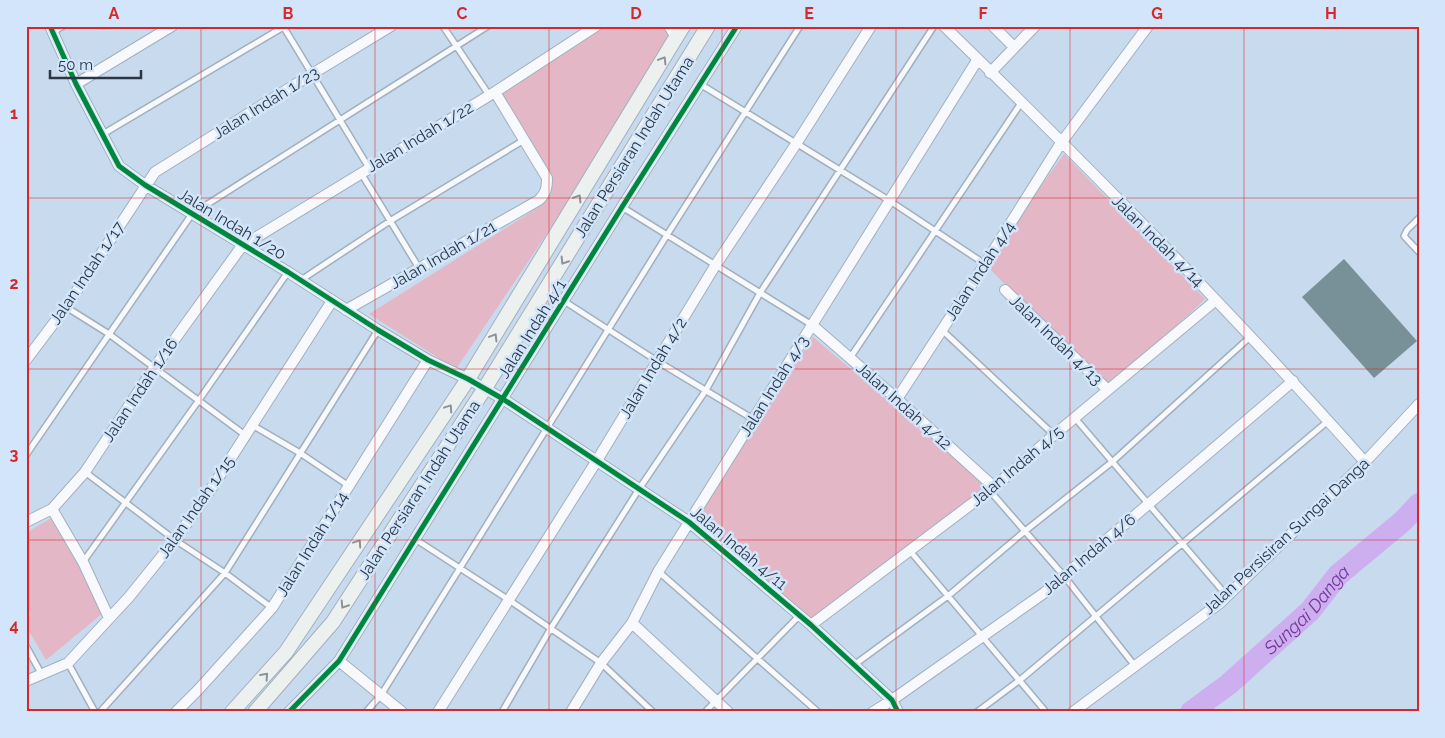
<svg xmlns="http://www.w3.org/2000/svg" width="1445" height="738" viewBox="0 0 1445 738" font-family="Raleway,sans-serif">
	<style>
		.green { fill: #e4b7c7 }
		.lines { fill: none; stroke-linecap: round; stroke-linejoin: round }
		.river { stroke: #cdaff0; stroke-width: 22 }
		.building { fill: #789199 }
		.service-casing { stroke: #a2b0be; stroke-width: 8 }
		.minor-casing { stroke: #a2b0be; stroke-width: 12 }
		.secondary-casing { stroke: #a2b0be; stroke-width: 16 }
		.service { stroke: #f7f9fc; stroke-width: 5 }
		.minor { stroke: #f7f9fc; stroke-width: 10 }
		.secondary { stroke: #ecf0ef; stroke-width: 14 }
		.cycleway-casing { stroke: #d2e5fa; stroke-width: 8 }
		.cycleway { stroke: #00873e; stroke-width: 5 }
		.oneway { stroke: #8b939a }
		.grid { fill: none; stroke: #d62828; stroke-width: 1; stroke-opacity: 0.55 }
		.labels { text-anchor: middle; dominant-baseline: central; stroke-width: 5; stroke-linejoin: round; paint-order: stroke }
		.street-label { font-size: 16px; fill: #2a3644; stroke: #d2e5fa }
		.water-label { font-size: 18px; font-style: italic; fill: #743598; stroke: #d2e5fa }
		.neatline { fill: none; stroke: #d62828; stroke-width: 2 }
		.grid-label { font-size: 16px; text-anchor: middle; font-weight: bold; fill: #d62828 }
	</style>
	<rect width="100%" height="100%" fill="#c8daed"/>
	<path class="green" d="M605 26H665L673 37 560 214 456 369 369 314 542 205 551 194 552 177 502 93Z
		M1064 154 1205 299 1108 390 985 264Z
		M813 337 989 487 910 551 810 619 694 521Z
		M53 517 103 613 46 660 26 626V533Z"/>
	<g class="lines">
		<path class="river" id="s1" d="M1191 712 1229 684 1310 611 1338 575 1403 521 1419 504"/>
	</g>
	<path class="building" d="M1344 259 1417 341 1374 378 1302 297Z"/>
	<g class="lines">
		<defs>
			<path id="service" d="M283 26 369 168
				M443 26 489 95
				M53 32 63 26
				M700 84 890 201 985 264
				M103 134 285 26
				M361 173 419 268
				M622 207 812 325
				M1419 218 1407 230 1404 236 1419 252
				M301 280 390 221 524 140
				M564 301 657 361 753 419
				M66 307 109 334 245 435
				M942 330 1054 435
				M850 358 1021 103
				M1075 418 1227 596
				M252 425 300 453 349 486
				M26 455 192 214 488 26
				M85 472 175 540 225 573 272 608
				M990 491 1064 576 1135 666
				M415 539 509 600 601 663 653 712
				M910 551 1046 712
				M83 562 199 400 288 272
				M659 572 818 712
				M26 646 42 675
				M68 663 95 712
				M854 665 948 596 1025 531 1112 462 1250 337
				M100 712 225 573 378 330
				M366 712 381 695 667 235 800 26
				M502 712 551 628 639 489 706 390 760 293 934 26
				M705 712 800 615
				M977 712 1020 680 1328 421"/>
			<path id="minor" d="M50 26 76 84 119 166 145 185 288 272 378 330 428 360 468 379 503 399 689 522 811 625 892 700 898 712
				M669 26 676 37
				M944 26C1089 167 1231 311 1365 462
				M993 26 1014 47
				M990 73 1035 26
				M76 84 172 26
				M1005 290 1108 390
				M346 310 539 200C546 193 547 188 547 178L495 92
				M812 325 897 399 994 487
				M26 360 66 307 155 172 312 74 391 26
				M897 399 985 264 1061 143 1148 26
				M52 509 83 562 109 618
				M26 522 52 509 85 472 154 368 242 246 495 92 596 26
				M632 623 728 712
				M811 625 994 487 1054 435 1216 300
				M339 661 402 712
				M26 681 68 663 129 597 175 540 211 489 332 301
				M176 712 198 690 272 608 428 360
				M289 712 339 661 622 207 737 26
				M438 712 596 462 715 266 796 144 871 26
				M571 712 601 663 632 623 658 572 978 59
				M873 712 892 700 1044 593 1293 381
				M1073 712 1220 603 1365 462 1419 404"/>
			<path id="secondary" d="M232 712 286 652 468 379 683 26
				M255 712 333 622 485 388 708 26"/>
		</defs>
		<use href="#service" class="service-casing"/>
		<use href="#minor" class="minor-casing"/>
		<use href="#secondary" class="secondary-casing"/>
		<use href="#service" class="service"/>
		<use href="#minor" class="minor"/>
		<use href="#secondary" class="secondary"/>
		<defs>
			<path id="cycleway" d="M50 26 76 84 119 166 145 185 288 272 378 330 428 360 468 379 503 399 689 522 811 625 892 700 898 712
				M289 712 339 661 622 207 737 26"/>
		</defs>
		<use href="#cycleway" class="cycleway-casing"/>
		<use href="#cycleway" class="cycleway"/>
	</g>
	<defs><path id="oneway-chevron" d="M-2-3.5L2.5 0L-2 3.5" fill="none" stroke-width="1.6" stroke-linecap="round" stroke-linejoin="round" transform="scale(1.25)"/></defs>
	<g class="oneway">
		<use href="#oneway-chevron" transform="translate(663 60) rotate(-59)"/>
		<use href="#oneway-chevron" transform="translate(578 198) rotate(-59)"/>
		<use href="#oneway-chevron" transform="translate(564 261) rotate(122)"/>
		<use href="#oneway-chevron" transform="translate(494 337) rotate(-59)"/>
		<use href="#oneway-chevron" transform="translate(449 408) rotate(-56)"/>
		<use href="#oneway-chevron" transform="translate(358 543) rotate(-56)"/>
		<use href="#oneway-chevron" transform="translate(344 605) rotate(123)"/>
		<use href="#oneway-chevron" transform="translate(265 676) rotate(-48)"/>
	</g>
	<path class="grid" d="M201 26V712M375 26V712M549 26V712M722 26V712M896 26V712M1070 26V712M1244 26V712M26 198H1419M26 369H1419M26 540H1419"/>
	<g class="labels">
		<g class="street-label">
			<text transform="translate(266 103) rotate(-32)">Jalan Indah 1/23</text>
			<text transform="translate(420 137) rotate(-31)">Jalan Indah 1/22</text>
			<text transform="translate(634 147) rotate(-58)">Jalan Persiaran Indah Utama</text>
			<text transform="translate(232 224) rotate(31)">Jalan Indah 1/20</text>
			<text transform="translate(1158 241) rotate(45)">Jalan Indah 4/14</text>
			<text transform="translate(443 255) rotate(-30)">Jalan Indah 1/21</text>
			<text transform="translate(980 271) rotate(-57)">Jalan Indah 4/4</text>
			<text transform="translate(87 273) rotate(-56)">Jalan Indah 1/17</text>
			<text transform="translate(532 329) rotate(-58)">Jalan Indah 4/1</text>
			<text transform="translate(1056 340) rotate(44)">Jalan Indah 4/13</text>
			<text transform="translate(653 368) rotate(-59)">Jalan Indah 4/2</text>
			<text transform="translate(774 386) rotate(-58)">Jalan Indah 4/3</text>
			<text transform="translate(140 390) rotate(-56)">Jalan Indah 1/16</text>
			<text transform="translate(904 406) rotate(42)">Jalan Indah 4/12</text>
			<text transform="translate(1017 466) rotate(-40)">Jalan Indah 4/5</text>
			<text transform="translate(419 490) rotate(-57)">Jalan Persiaran Indah Utama</text>
			<text transform="translate(196 507) rotate(-55)">Jalan Indah 1/15</text>
			<text transform="translate(1286 536) rotate(-43)">Jalan Persisiran Sungai Danga</text>
			<text transform="translate(312 544) rotate(-58)">Jalan Indah 1/14</text>
			<text transform="translate(739 548) rotate(40)">Jalan Indah 4/11</text>
			<text transform="translate(1089 554) rotate(-40)">Jalan Indah 4/6</text>
		</g>
		<g class="water-label">
			<text stroke="none"><textPath href="#s1" startOffset="155">Sungai Danga</textPath></text>
		</g>
	</g>
	<rect width="1445" height="738" fill="none" stroke="#d2e5fa" stroke-width="55"/>
	<path d="M50 70v8h91v-8" fill="none" stroke="#2a3644" stroke-width="2.5"/>
	<text x="58" y="70" font-size="15" fill="#2a3644" stroke="#d2e5fa" stroke-width="4" paint-order="stroke">50 m</text>
	<rect x="28" y="28" width="1390" height="682" class="neatline"/>
	<g class="grid-label">
		<text x="114" y="19">A</text>
		<text x="288" y="19">B</text>
		<text x="462" y="19">C</text>
		<text x="636" y="19">D</text>
		<text x="809" y="19">E</text>
		<text x="983" y="19">F</text>
		<text x="1157" y="19">G</text>
		<text x="1331" y="19">H</text>
		<text x="14" y="119">1</text>
		<text x="14" y="289">2</text>
		<text x="14" y="460">3</text>
		<text x="14" y="631">4</text>
	</g>
</svg>
